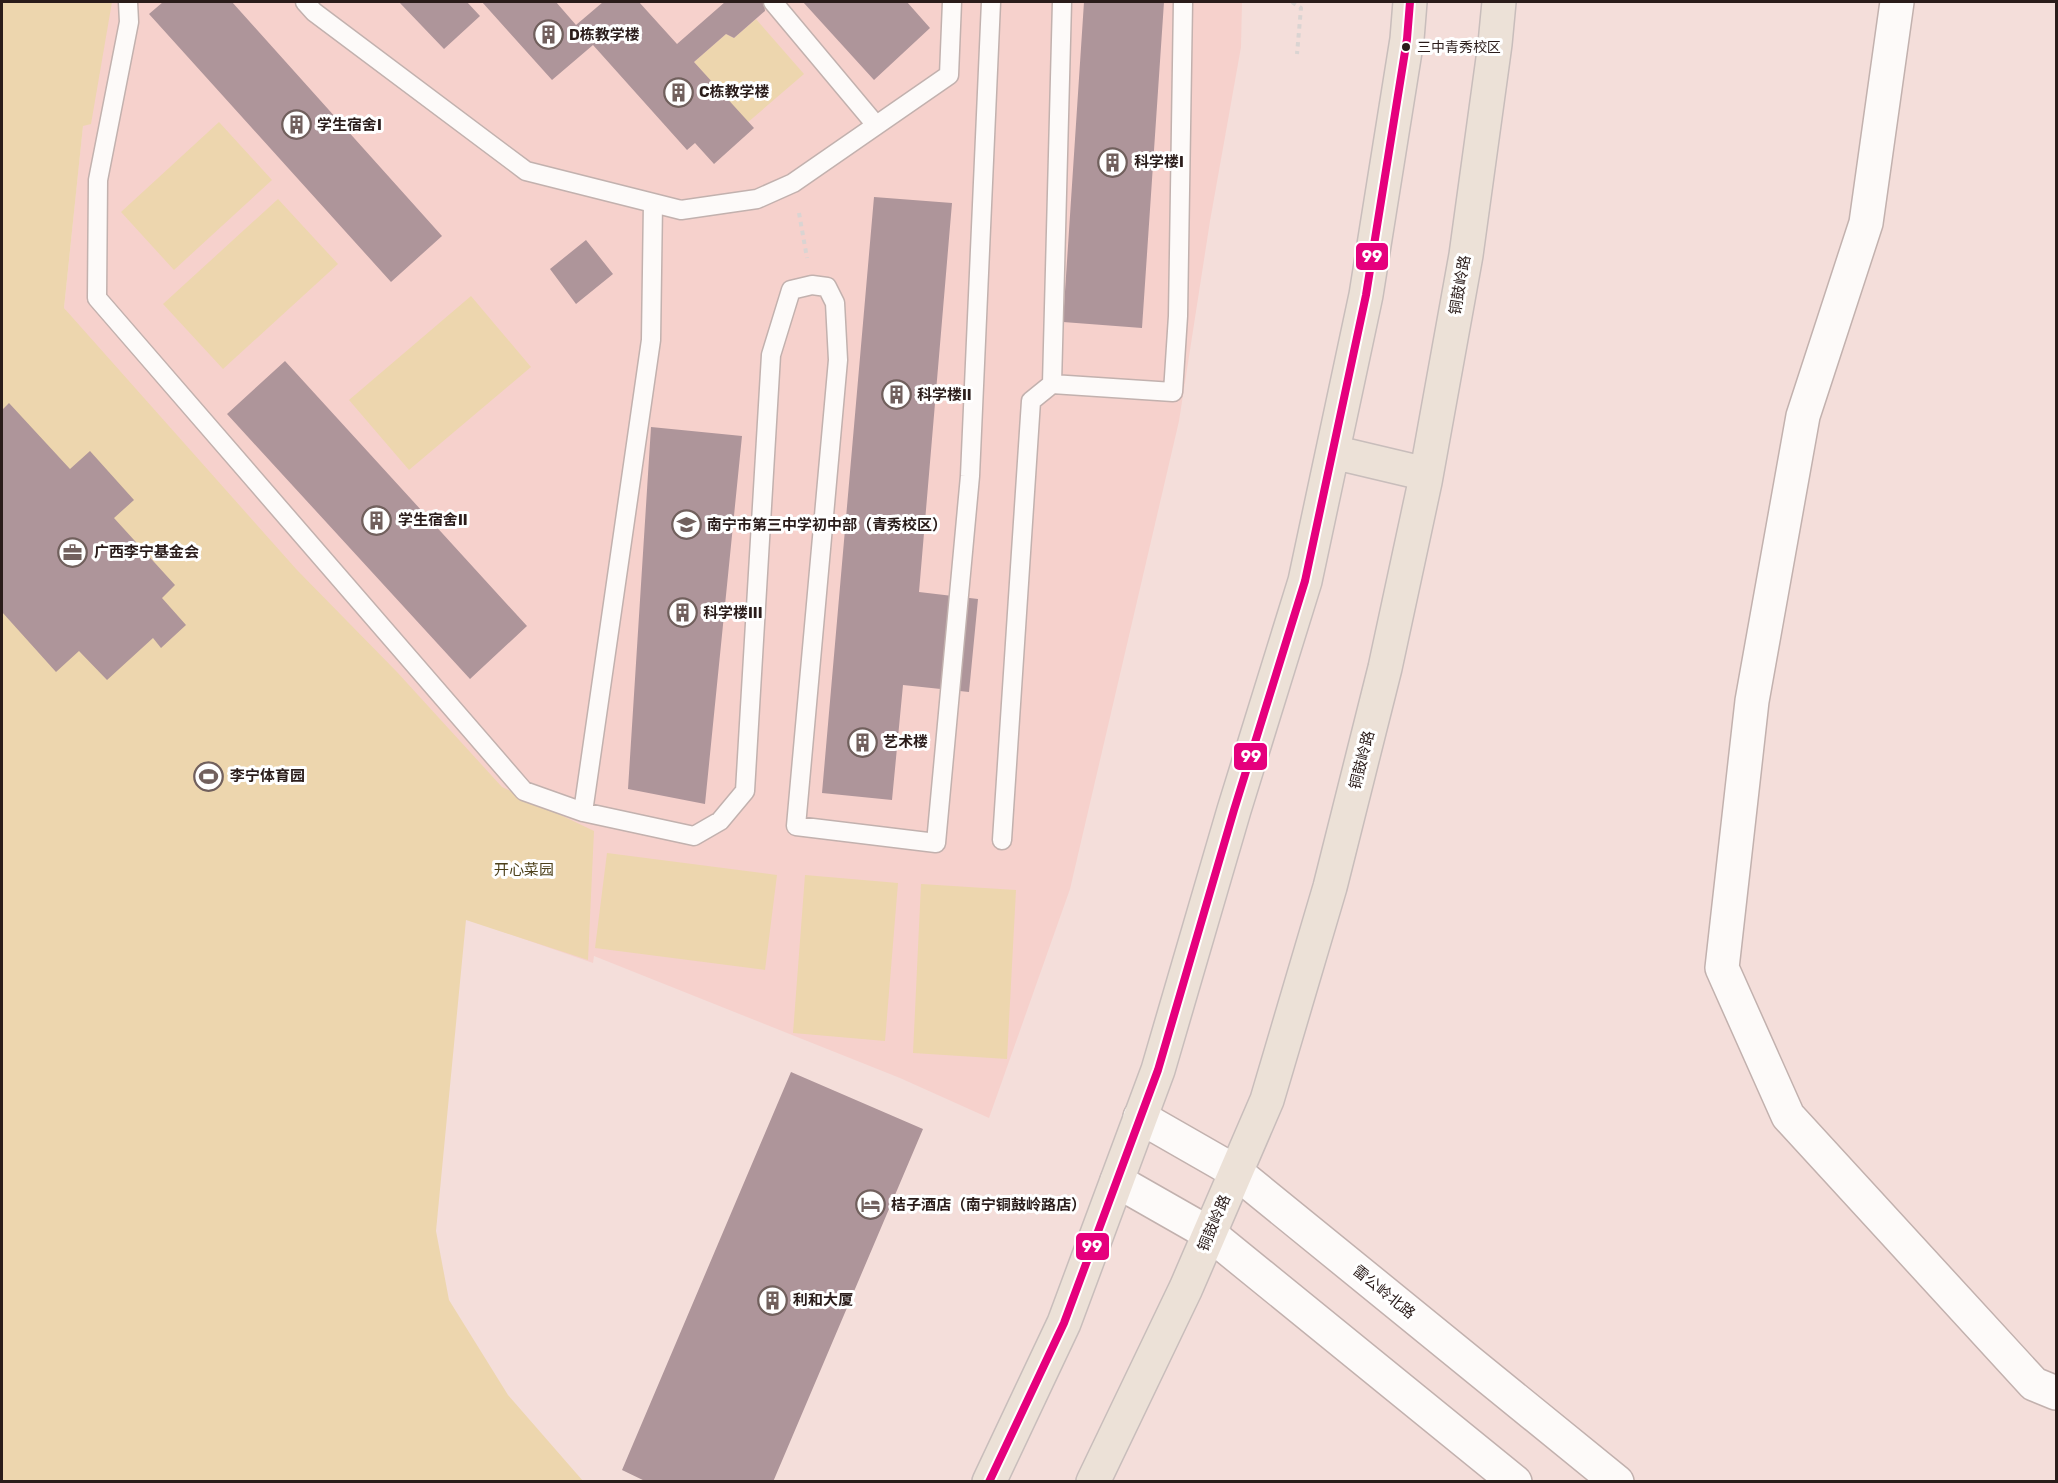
<svg xmlns="http://www.w3.org/2000/svg" width="2058" height="1483" viewBox="0 0 2058 1483" font-family="Rubik,'Noto Sans SC',sans-serif">
	<style>
		.built { fill: #f6d1cc }
		.green { fill: #edd6ae }
		.building { fill: #ae959a }
		.lines { fill: none; stroke-linecap: round; stroke-linejoin: round }
		.service-casing { stroke: #c2b1ae; stroke-width: 21 }
		.minor-casing { stroke: #c2b1ae; stroke-width: 36 }
		.tertiary-casing { stroke: #c2b1ae; stroke-width: 36 }
		.primary-casing { stroke: #c8bdbb; stroke-width: 36 }
		.path { stroke: #dad4d2; stroke-width: 4; stroke-dasharray: 4.5 4.5; stroke-linecap: butt }
		.service { stroke: #fdfaf9; stroke-width: 18 }
		.minor { stroke: #fdfaf9; stroke-width: 33 }
		.tertiary { stroke: #fdfaf9; stroke-width: 33 }
		.primary { stroke: #ece1d7; stroke-width: 33 }
		.bus-1-casing { stroke: #fff; stroke-width: 12 }
		.bus-1 { stroke: #e5007d; stroke-width: 8 }
		.bus-dot { fill: #2a1c1a; stroke: #fff; stroke-width: 2 }
		.labels { text-anchor: middle; dominant-baseline: central; stroke-width: 6; stroke-linejoin: round; paint-order: stroke }
		.bus-label { font-size: 14px; fill: #2a1c1a; stroke: #fff; text-anchor: start }
		.poi-label { font-size: 15px; font-weight: bold; fill: #2a1c1a; stroke: #fff; text-anchor: start }
		.street-label { font-size: 15px; fill: #2a1c1a; stroke: #fff }
		.park-label { font-size: 15px; fill: #4d411b; stroke: #fff }
		.line-badge { stroke: #fff; stroke-width: 2 }
		.badge-label { font-size: 16px; text-anchor: middle; font-weight: bold; fill: #fff }
	</style>
	<rect width="100%" height="100%" fill="#f4deda"/>
	<path class="built" d="M41 2H1242L1241 47 1210 221 1179 421 1070 889 989 1118 900 1078 594 956 593 963 466 919 64 308 83 125Z"/>
	<path class="green" d="M2 2H112L91 124 83 126 64 308 297 570 397 672 502 787 594 831 588 960 466 920 436 1231 449 1300 508 1395 583 1481 2 1482Z
		M756 19 804 74 747 123 694 62 726 34 734 38Z
		M219 122 272 180 174 270 121 212Z
		M278 199 338 264 223 369 163 304Z
		M471 296 531 367 409 470 349 400Z
		M607 853 777 875 765 970 595 948Z
		M805 875 898 883 885 1041 793 1033Z
		M921 884 1016 890 1007 1059 913 1053Z"/>
	<path class="building" d="M163 2H232L442 236 391 282 149 14Z
		M399 2H467L480 16 444 49Z
		M482 2H556L576 25 603 2H639L677 44 725 2H764L765 11 734 38 726 34 694 62 754 128 714 164 695 143 687 150 593 45 552 80Z
		M803 2H907L930 28 874 80Z
		M1084 2H1164L1142 328 1063 322Z
		M874 197 952 203 919 592 978 599 969 692 903 685 892 800 822 793Z
		M586 240 613 274 576 304 550 269Z
		M285 361 527 626 470 679 227 414Z
		M9 403 70 469 90 451 134 500 114 518 175 585 162 598 186 625 161 648 153 638 107 680 79 651 56 672 2 612V410Z
		M651 427 742 436 705 804 628 789Z
		M791 1072 923 1129 773 1482H647L622 1470Z"/>
	<g class="lines">
		<defs>
			<path id="service" d="M128 2 129 22 98 180 97 298 524 791 583 812 694 836 720 821 745 791 771 355 791 290 812 285 827 287 835 303 838 360 796 826 936 843 970 476 991 2
				M305 2 314 12 526 171 681 210 757 199 793 183 949 75 952 2
				M773 2 876 125
				M1062 2 1052 384 1173 392 1178 316 1183 2
				M583 812 651 340 653 203
				M1002 840 1031 401 1052 384"/>
			<path id="minor" d="M1897 2 1866 223 1803 416 1752 701 1722 968 1788 1116 2034 1384 2056 1393"/>
			<path id="tertiary" d="M1140 1117 1236 1172 1617 1482
				M1117 1181 1210 1234 1515 1482"/>
			<path id="primary" d="M1333 452 1426 474
				M989 1482 1064 1323 1158 1070 1234 810 1305 581 1366 295 1407 39 1410 2
				M1093 1482 1186 1288 1267 1100 1330 887 1385 668 1425 482 1466 255 1495 44 1499 2"/>
		</defs>
		<use href="#service" class="service-casing"/>
		<use href="#minor" class="minor-casing"/>
		<use href="#tertiary" class="tertiary-casing"/>
		<use href="#primary" class="primary-casing"/>
		<path class="path" d="M1292 2 1301 8 1297 54
			M799 213 807 258"/>
		<use href="#service" class="service"/>
		<use href="#minor" class="minor"/>
		<use href="#tertiary" class="tertiary"/>
		<use href="#primary" class="primary"/>
		<defs>
			<path id="bus-1" d="M989 1482 1064 1323 1158 1070 1234 810 1305 581 1366 295 1407 39 1410 2"/>
		</defs>
		<use href="#bus-1" class="bus-1-casing"/>
		<use href="#bus-1" class="bus-1"/>
	</g>
	<defs>
		<symbol id="building-ring" viewBox="-11 -11 22 22"><circle r="9.5" fill="#fff" stroke="#71605d" stroke-width="1.5"/><path d="M-4-6H4V6H1V3H-1V6H-4ZM-2.5-4.3h1.7v1.8h-1.7ZM.8-4.3h1.7v1.8H.8ZM-2.5-1h1.7V.8h-1.7ZM.8-1h1.7V.8H.8Z" fill="#71605d"/></symbol>
		<symbol id="school-ring" viewBox="-11 -11 22 22"><circle r="9.5" fill="#fff" stroke="#71605d" stroke-width="1.5"/><path d="M0-5L7-2L0 1L-7-2ZM-4 1L0 2.5L4 1V4Q0 6-4 4Z" fill="#71605d"/></symbol>
		<symbol id="office-ring" viewBox="-11 -11 22 22"><circle r="9.5" fill="#fff" stroke="#71605d" stroke-width="1.5"/><path d="M-6-3h4V-5.5h4V-3h4V5H-6ZM-1-4.5V-3h2v-1.5ZM-6 0V1H6V0Z" fill="#71605d"/></symbol>
		<symbol id="stadium-ring" viewBox="-11 -11 22 22"><circle r="9.5" fill="#fff" stroke="#71605d" stroke-width="1.5"/><path d="M0-5a6.5 5 0 1 0 0 10a6.5 5 0 1 0 0-10ZM-3.5-1.8h7v3.6h-7Z" fill="#71605d"/></symbol>
		<symbol id="hotel-ring" viewBox="-11 -11 22 22"><circle r="9.5" fill="#fff" stroke="#71605d" stroke-width="1.5"/><path d="M-6-4.5h1.5V1H6V5H4.5V3h-9V5H-6ZM-4 0a1.8 1.8 0 1 1 3.6 0ZM.5 0V-2.5h3Q6-2.5 6 0Z" fill="#71605d"/></symbol>
	</defs>
	<g fill-rule="evenodd">
		<use href="#building-ring" x="532" y="18" width="33" height="33"/>
		<use href="#building-ring" x="662" y="76" width="33" height="33"/>
		<use href="#building-ring" x="280" y="108" width="33" height="33"/>
		<use href="#building-ring" x="1096" y="146" width="33" height="33"/>
		<use href="#building-ring" x="880" y="378" width="33" height="33"/>
		<use href="#building-ring" x="360" y="504" width="33" height="33"/>
		<use href="#school-ring" x="670" y="508" width="33" height="33"/>
		<use href="#office-ring" x="56" y="536" width="33" height="33"/>
		<use href="#building-ring" x="666" y="596" width="33" height="33"/>
		<use href="#building-ring" x="846" y="726" width="33" height="33"/>
		<use href="#stadium-ring" x="192" y="760" width="33" height="33"/>
		<use href="#hotel-ring" x="854" y="1188" width="33" height="33"/>
		<use href="#building-ring" x="756" y="1284" width="33" height="33"/>
	</g>
	<circle class="bus-dot" cx="1406" cy="47" r="5"/>
	<g class="labels">
		<g class="bus-label">
			<text x="1417" y="47">三中青秀校区</text>
		</g>
		<g class="poi-label">
			<text x="569" y="35">D栋教学楼</text>
			<text x="699" y="92">C栋教学楼</text>
			<text x="317" y="125">学生宿舍I</text>
			<text x="1134" y="162">科学楼I</text>
			<text x="917" y="395">科学楼II</text>
			<text x="398" y="520">学生宿舍II</text>
			<text x="707" y="525">南宁市第三中学初中部（青秀校区）</text>
			<text x="94" y="552">广西李宁基金会</text>
			<text x="703" y="613">科学楼III</text>
			<text x="883" y="742">艺术楼</text>
			<text x="230" y="776">李宁体育园</text>
			<text x="891" y="1205">桔子酒店（南宁铜鼓岭路店）</text>
			<text x="793" y="1300">利和大厦</text>
		</g>
		<g class="street-label">
			<text transform="translate(1460 285) rotate(-80)">铜鼓岭路</text>
			<text transform="translate(1362 760) rotate(-76)">铜鼓岭路</text>
			<text transform="translate(1214 1223) rotate(-67)">铜鼓岭路</text>
			<text transform="translate(1384 1292) rotate(39)">雷公岭北路</text>
		</g>
		<g class="park-label">
			<text x="524" y="870">开心菜园</text>
		</g>
	</g>
	<g class="line-badge">
		<rect x="1355" y="242" width="34" height="29" rx="6" fill="#e5007d"/>
		<rect x="1233" y="742" width="35" height="29" rx="6" fill="#e5007d"/>
		<rect x="1075" y="1232" width="35" height="29" rx="6" fill="#e5007d"/>
	</g>
	<g class="badge-label">
		<text x="1372" y="262">99</text>
		<text x="1251" y="762">99</text>
		<text x="1092" y="1252">99</text>
	</g>
	<rect width="2058" height="1483" fill="none" stroke="#2a1c1a" stroke-width="6"/>
</svg>
